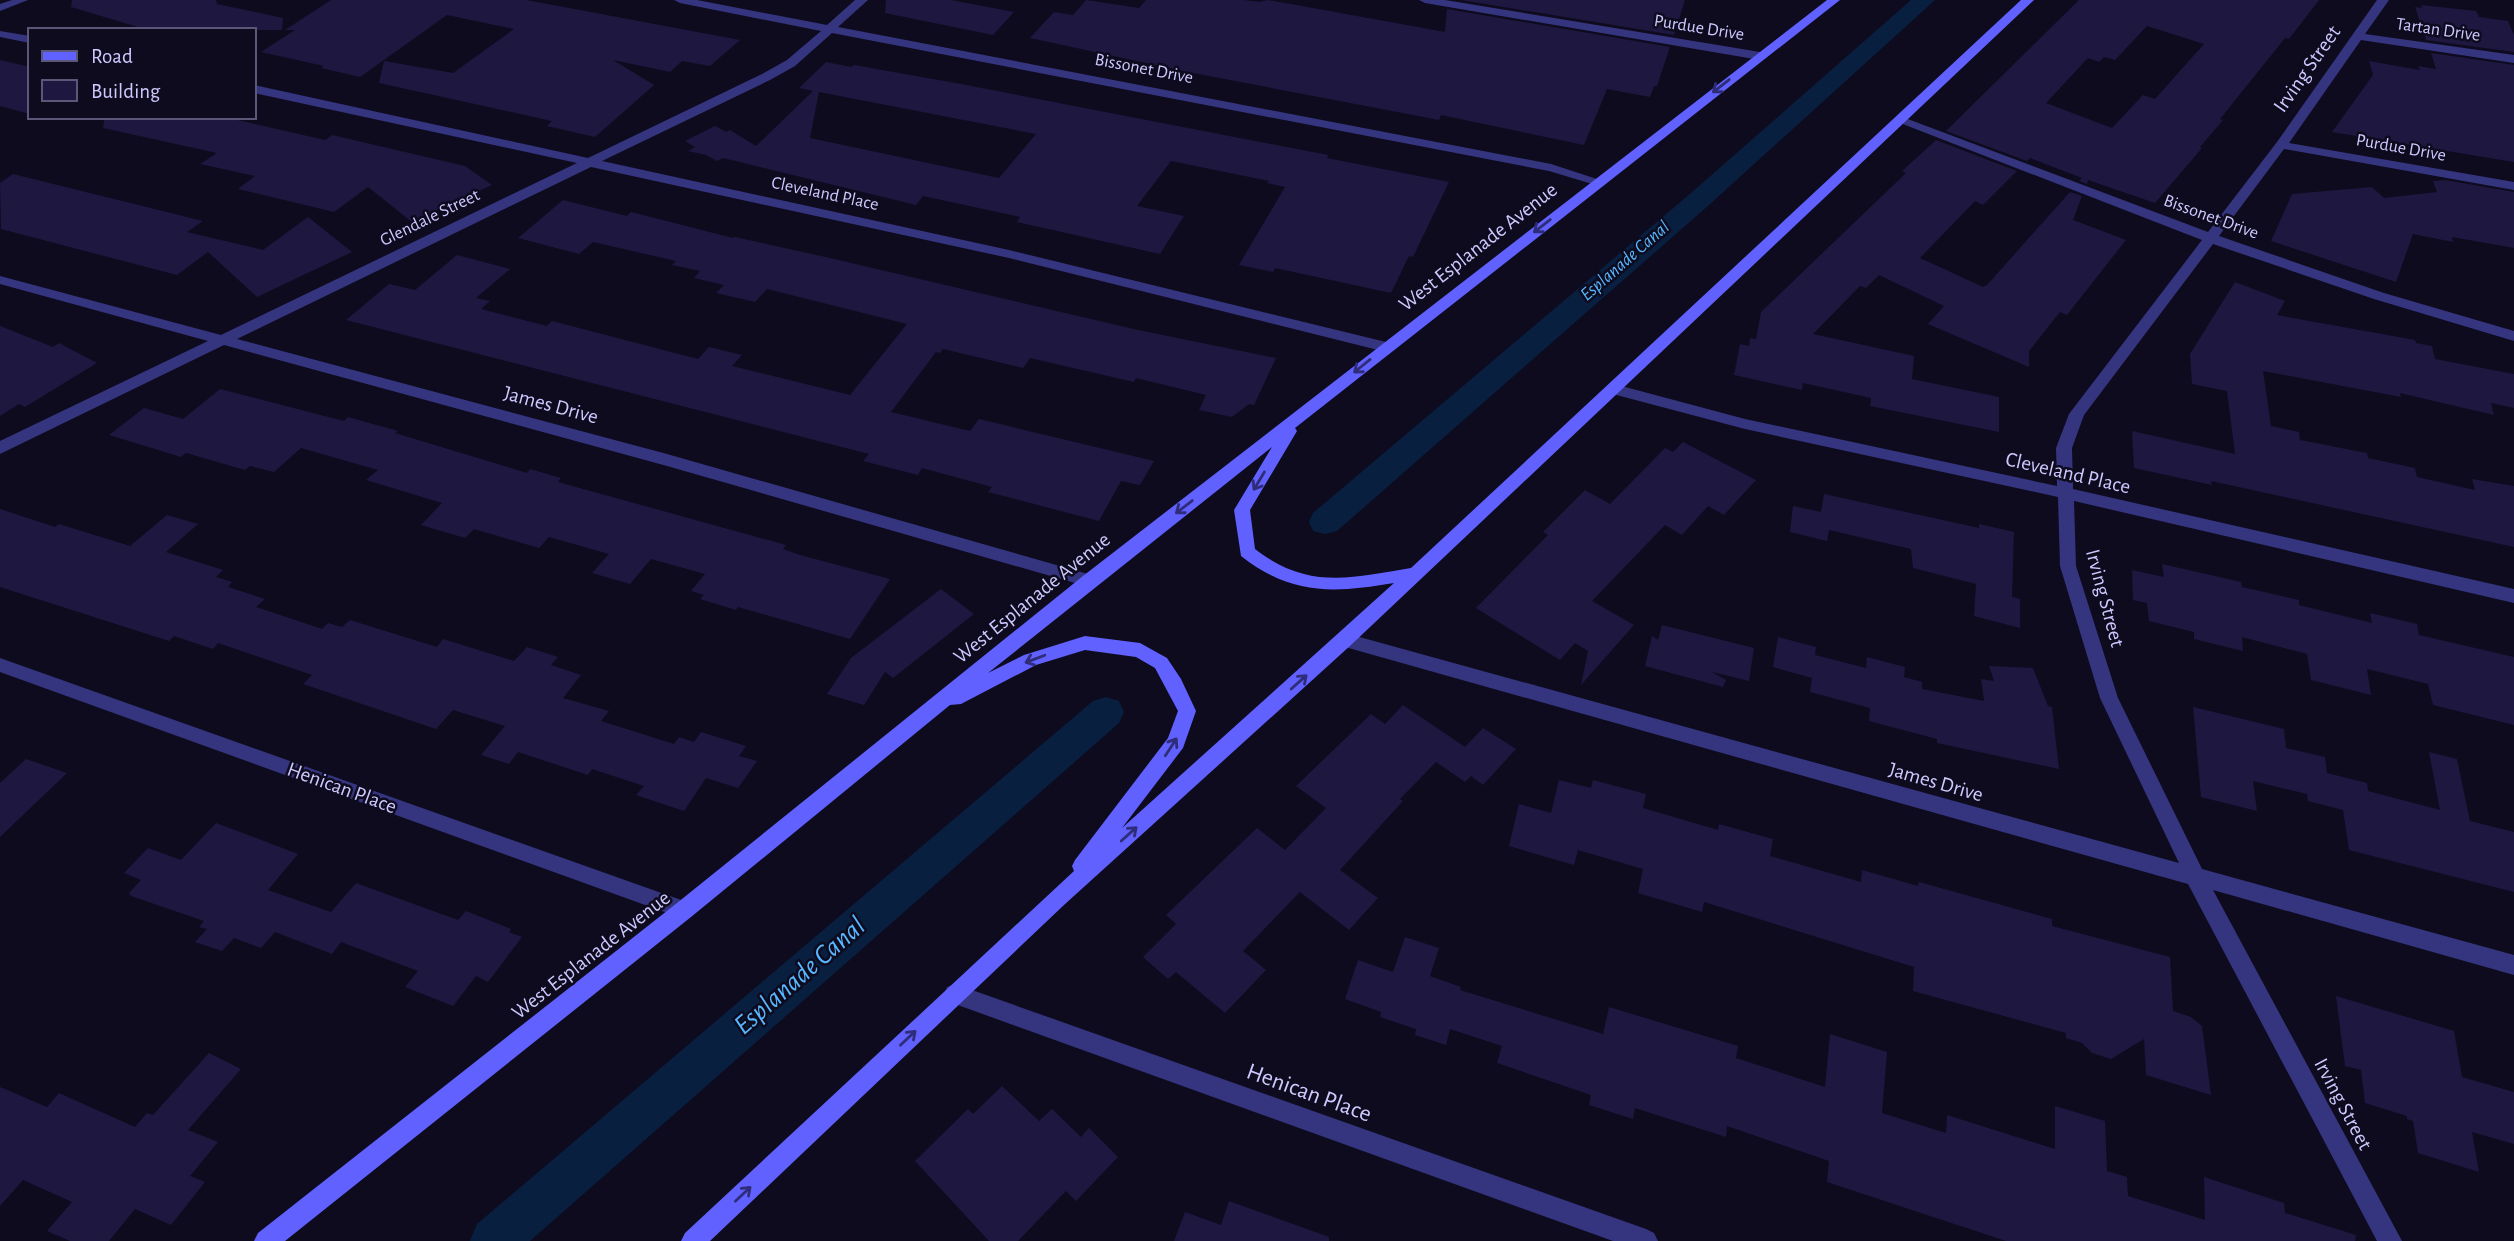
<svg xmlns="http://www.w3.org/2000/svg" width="2514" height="1241" viewBox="0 0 2514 1241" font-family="'Alegreya Sans',sans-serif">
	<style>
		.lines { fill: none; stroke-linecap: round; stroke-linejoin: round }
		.canal { fill: #091f40; fill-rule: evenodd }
		.building { fill: #1e1740; fill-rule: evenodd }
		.minor { fill: #35357f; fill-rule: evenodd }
		.secondary { fill: #6061ff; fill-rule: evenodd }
		.oneway { stroke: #2f2d79 }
		.labels { text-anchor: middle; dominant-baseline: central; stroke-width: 5; stroke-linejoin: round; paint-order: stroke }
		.far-street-label { font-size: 18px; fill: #cdc9ff; stroke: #0e0b1f }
		.far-water-label { font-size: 19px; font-style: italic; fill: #57b7ff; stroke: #0e0b1f }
		.street-label { font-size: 21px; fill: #cdc9ff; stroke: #0e0b1f }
		.near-street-label { font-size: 24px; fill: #cdc9ff; stroke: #0e0b1f }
		.near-water-label { font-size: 28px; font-style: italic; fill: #57b7ff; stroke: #0e0b1f }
	</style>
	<rect width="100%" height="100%" fill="#0e0b1f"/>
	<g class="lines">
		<path class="canal" d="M1911 0H1935L1709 205 1337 531 1325 534 1313 531 1309 522 1313 513 1691 193Z
			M1106 697 1119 701 1124 712 1119 723 530 1241H470L477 1224 1093 701Z"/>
	</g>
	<path class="building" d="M72 0H216L217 4 283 18 282 30H148L71 7Z
		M331 0H526L740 40 710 66 682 61 670 72 613 60 654 85 595 137 547 126 552 121 379 83 384 61 453 73 514 29 447 15 360 77 321 68 324 66 261 52 295 30H285Z
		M886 0H951L1014 12 993 35 885 13Z
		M1086 0 1139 8 1146 0H1244L1259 2 1268 0 1445 32 1447 9 1670 47 1657 86H1654L1650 97 1607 89 1584 145 1441 115 1439 120 1183 71 1030 38 1054 12 1073 15Z
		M1461 0H1685L1674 35Z
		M2079 0H2319L2289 39 2285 38 2220 119 2223 120 2200 147 2202 148 2155 203 2088 180 2087 184 2079 181 2082 178 2030 158 2027 161 1946 131ZM2147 26 2204 44 2155 99 2143 95 2112 128 2046 103 2088 58 2099 62 2104 57 2115 60Z
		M2421 5 2476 11 2479 17 2508 21 2514 35V52L2426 40 2415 7 2422 8Z
		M2431 53 2514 65V162L2332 132 2373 75 2369 61 2420 70 2418 66 2436 69Z
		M0 60 30 67V114L0 106Z
		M826 62 851 67 854 65 961 84 1328 155 1327 158 1449 182 1413 257 1409 256 1391 293 1275 268 1273 272 1239 265 1285 187 1267 183 1269 181 1171 161 1137 206 1184 216 1160 254 1017 222 1020 217 923 196 916 205 723 158 717 161 706 155 688 151 695 147 685 141 715 126 726 132 730 130 756 146 813 91 799 88ZM819 92 1036 134 999 178 810 138Z
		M105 117H225L325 140 332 135 465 166 492 185 412 222 368 187 334 212 238 189 255 176 200 164 217 153 103 128Z
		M1936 140 2017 171 1983 205 1975 201 1920 258 1983 287 1987 285 2070 192 2082 196 2073 220 2126 240 2067 315 2060 312 2029 351V367L1928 324 1944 306 1879 275 1866 288 1860 286 1813 334 1914 356 1912 379 1999 397V432L1870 406 1871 398 1803 383 1802 390 1734 375 1740 344 1749 346 1750 338 1756 339 1761 312 1906 173 1902 171Z
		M13 174 203 221 187 232 263 250 308 217 352 252 257 297 208 252 177 275 1 229 0 183Z
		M2445 180 2514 192V248L2452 237 2453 242 2413 234 2396 282 2271 241 2292 194 2372 187 2384 198 2437 192 2433 181Z
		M563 200 627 216 631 212 733 238 735 237 830 258 1138 330 1276 358 1254 405 1249 404 1232 417 1199 410 1206 395 1136 378 1134 382 1030 358 1023 368 943 349 940 353 936 352 891 412 970 431 979 419 1154 461 1140 485 1121 481 1099 521 988 492 992 487 922 468 918 475 863 461 869 454 346 320 389 284 415 290 457 255 510 269 476 298 490 301 481 309 547 326 552 321 698 359 709 347 742 355 732 366 850 395 907 324 767 289 755 302 716 293 724 285 694 278 700 271 672 265 676 261 593 242 579 254 518 238Z
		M2235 282 2285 301 2277 315 2415 340 2416 343 2432 346 2435 359 2514 374V408L2491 403 2494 415 2400 393 2401 397 2263 371 2271 426 2299 432 2300 440 2367 453 2368 458 2415 468 2417 477 2475 490 2472 479 2514 486V547L2211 481 2212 485 2134 468 2132 431 2235 454 2227 391 2192 384 2190 354Z
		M0 326 53 347 59 343 97 363 25 407 19 404 0 416Z
		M220 389 344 421 348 417 398 431 395 433 527 473 530 469 561 478 558 482 786 545 783 549 800 555 890 579 850 639 738 607 736 610 700 599 704 595 691 591 705 574 651 559 630 584 592 573 609 554 549 537 539 548 474 529 465 538 421 525 442 503 366 480 378 470 301 448 274 472 250 466 245 470 186 453 181 457 109 435 144 408 183 419Z
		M1683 442 1756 480 1724 515 1708 506 1682 535 1665 525 1592 601 1634 625 1581 685 1588 651 1575 643 1560 660 1476 608 1548 535 1543 532 1585 490 1610 504 1665 448 1673 452Z
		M1824 494 1979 528V524L2014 532 2012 597 2020 599V628L1974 616 1976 584 1913 568 1911 549 1829 530 1827 541 1790 532 1793 506 1821 512Z
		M0 509 55 527 59 524 130 546 167 515 198 524 166 552 223 570 216 577 232 582 228 587 265 599 256 607 322 629 328 623 342 627 350 620 437 647 443 639 514 661 527 647 558 657 551 665 581 675 563 698 609 711 601 721 674 744 679 737 694 742 701 732 746 746 739 756 757 761 738 788 706 778 684 811 636 795 644 786 592 769 588 775 518 752 509 764 481 755 505 726 453 710 436 729 303 684 312 675 218 643 213 649 174 636 169 641 0 587Z
		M2162 564 2241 582 2242 587 2299 600V605L2372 623 2370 613 2417 624 2419 635 2514 657V725L2433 705 2428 684 2367 669 2371 695 2311 680 2307 654 2242 637 2243 651 2194 639V632L2149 621 2147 603 2133 600 2132 570 2164 577Z
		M941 589 974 614 893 678 885 672 864 705 827 694 851 658Z
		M1662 625 1754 648 1749 681 1712 672 1726 680 1723 687 1645 666 1652 636 1658 640Z
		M1778 637 1816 647 1812 678 1773 667Z
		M1815 655 1866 668 1867 657 1905 667 1904 677 1922 682V689L1984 701 1981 679 1994 681 1989 666 2033 668 2048 706 2052 707 2059 769 1937 743V739L1869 721 1870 708 1810 692Z
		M1403 705 1465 747 1483 728 1516 749 1483 785 1471 776 1465 782 1436 762 1400 799 1403 801 1340 870 1378 898 1349 930 1300 892 1243 951 1266 970 1225 1013 1176 972 1168 979 1143 957 1176 924 1166 915 1257 828 1285 850 1326 808 1296 786 1371 714 1385 724Z
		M2193 707 2284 729 2286 748 2325 757 2327 773 2367 783 2368 791 2440 810 2429 752 2457 759 2470 821 2514 832V892L2349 850 2343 810 2308 801 2307 794 2253 781 2257 811 2201 797Z
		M26 759 67 773 0 837V783Z
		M1559 780 1591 788 1593 780 1646 794 1643 808 1718 830 1719 824 1773 839 1770 856 1861 882 1862 870 1918 886 1919 882 2052 919V926L2170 957 2173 1011 2191 1017 2202 1026 2211 1095 2146 1075 2144 1039 2111 1059 2092 1053 2082 1043 2066 1038V1033L1913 991 1914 967 1704 902 1702 912 1638 893 1643 869 1578 850 1574 865 1509 846 1519 804 1551 813Z
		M216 823 298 854 268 890 331 912 356 883 458 920 466 911 511 929 509 932 522 937 488 982 476 976 453 1006 405 987 418 971 341 942 332 954 275 932 261 948 234 938 222 951 195 942 207 929 199 927 204 921 131 896 129 893 141 880 124 873 148 848 181 860Z
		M1405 937 1439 948 1430 976 1461 987 1460 990 1603 1034 1609 1007 1738 1046 1736 1058 1825 1087 1830 1034 1887 1052 1882 1113 1946 1133 1947 1115 2055 1149V1106L2105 1121 2107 1171 2127 1177 2128 1196 2205 1220 2204 1177 2284 1203 2285 1213 2356 1235 2355 1241H2006L1827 1182 1829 1161 1727 1126 1726 1137 1635 1108 1633 1119 1589 1105 1591 1095 1497 1063 1502 1046 1450 1029 1446 1045 1415 1035 1416 1029 1380 1017 1381 1012 1345 999 1358 960 1393 972Z
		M2336 996 2454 1031 2462 1077 2514 1092V1144L2472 1132 2479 1172 2418 1153 2413 1121 2407 1119V1116L2365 1103 2361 1070 2345 1066Z
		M209 1053 241 1069 188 1130 218 1142 190 1176 205 1182 171 1225 135 1209 109 1241H70L47 1231 72 1202 23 1180 0 1206V1087L47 1107 59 1093 135 1127 147 1113 153 1115Z
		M1002 1086 1039 1121 1052 1109 1081 1137 1089 1128 1118 1157 1076 1201 1066 1191 1018 1241H989L915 1161 968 1109 973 1114Z
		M1229 1201 1329 1237V1241H1174L1185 1212 1221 1225Z"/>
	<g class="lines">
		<path class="minor" d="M12 0H28L0 11V4Z
			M674 0H697L827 25 855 0H868L838 27 1551 164 1606 182 1599 186 1549 171 832 33 795 66 770 80 602 161 1009 250 1386 342 1393 347 1386 352 1009 258 591 167 237 339 667 454 1095 576 1098 581 1095 586 1089 587 667 466 224 345 0 454V441L208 341 0 284V276L221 335 577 163 254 93V85L588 158 762 74 787 60 821 31 680 3Z
			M1419 0H1445L1760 52 1766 56 1760 60 1425 3Z
			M2377 0H2389L2365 34 2514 55V63L2361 40 2289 143 2514 182V190L2284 149 2219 236 2384 293 2514 331V341L2374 299 2213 244 2084 415 2072 448 2073 489 2514 589V603L2074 501 2076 566 2118 698 2202 869 2514 955V975L2213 890 2402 1241H2377L2188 884 1345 647 1339 645 1336 640 1339 635 1345 633 2179 863 2100 698 2060 566 2058 497 1745 429 1609 393 1606 389 1614 384 1745 419 2057 486 2056 448 2069 414 2202 240 1895 121 1901 117 1905 118 2208 232 2277 142Z
			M0 31 30 36V43L0 37Z
			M0 658 684 901 691 903 694 910 691 917 684 919 0 672Z
			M955 984 1646 1229 1654 1233 1658 1241H1613L955 1004 947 1001 944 994 947 987Z"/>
		<path class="secondary" d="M1827 0H1840L1295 428 1297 431 1250 510 1255 549C1308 590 1351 578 1411 568L2021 0H2034L1351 645 1064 905 710 1241H681L685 1233 1074 871 1072 866 1075 860 1168 738 1178 711 1155 668 1136 657 1085 650 1036 665 961 704 950 705 691 917 285 1241H254L258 1233 677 903 1083 576ZM1272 447 1234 510 1241 556C1292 596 1334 593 1394 583L1122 828 1183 748 1196 711 1181 679 1167 658 1140 643 1085 636 1024 655 988 673Z"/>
	</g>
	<defs><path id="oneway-shaft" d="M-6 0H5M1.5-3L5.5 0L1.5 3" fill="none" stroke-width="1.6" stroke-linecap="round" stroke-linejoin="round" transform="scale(1.75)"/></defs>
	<g class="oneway">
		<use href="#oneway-shaft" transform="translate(1721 86) rotate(142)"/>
		<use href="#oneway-shaft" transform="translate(1542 226) rotate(142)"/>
		<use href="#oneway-shaft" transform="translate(1362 366) rotate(141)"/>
		<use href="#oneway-shaft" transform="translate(1259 481) rotate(121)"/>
		<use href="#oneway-shaft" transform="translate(1184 507) rotate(142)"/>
		<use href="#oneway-shaft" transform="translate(1035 659) rotate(159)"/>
		<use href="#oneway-shaft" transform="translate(1299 682) rotate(-42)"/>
		<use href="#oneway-shaft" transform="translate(1171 747) rotate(-57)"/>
		<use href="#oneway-shaft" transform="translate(1129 834) rotate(-42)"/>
		<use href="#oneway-shaft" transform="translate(908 1038) rotate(-43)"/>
		<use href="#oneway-shaft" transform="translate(743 1194) rotate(-43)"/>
	</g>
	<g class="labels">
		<g class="far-street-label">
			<text transform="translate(1699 28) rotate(9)">Purdue Drive</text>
			<text transform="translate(2438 30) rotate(8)">Tartan Drive</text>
			<text transform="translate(1144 69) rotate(11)">Bissonet Drive</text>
			<text transform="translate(2401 148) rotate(10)">Purdue Drive</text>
			<text transform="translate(825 194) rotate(12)">Cleveland Place</text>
			<text transform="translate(2211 217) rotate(20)">Bissonet Drive</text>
			<text transform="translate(430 218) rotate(-26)">Glendale Street</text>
		</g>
		<g class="far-water-label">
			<text transform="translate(1625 261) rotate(-41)">Esplanade Canal</text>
		</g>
		<g class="street-label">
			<text transform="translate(2307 69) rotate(-55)">Irving Street</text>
			<text transform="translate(1478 247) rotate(-38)">West Esplanade Avenue</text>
			<text transform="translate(551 405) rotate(15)">James Drive</text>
			<text transform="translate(2068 473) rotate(13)">Cleveland Place</text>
			<text transform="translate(1032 598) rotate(-39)">West Esplanade Avenue</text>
			<text transform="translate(2105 598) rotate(75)">Irving Street</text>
			<text transform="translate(1936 782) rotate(16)">James Drive</text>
			<text transform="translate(342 788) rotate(20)">Henican Place</text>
			<text transform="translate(591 955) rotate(-38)">West Esplanade Avenue</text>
			<text transform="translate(2343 1104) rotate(62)">Irving Street</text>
		</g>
		<g class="near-street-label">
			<text transform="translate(1309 1093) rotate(20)">Henican Place</text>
		</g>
		<g class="near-water-label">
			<text transform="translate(800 976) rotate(-41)">Esplanade Canal</text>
		</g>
	</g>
	<rect x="28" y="28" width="228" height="91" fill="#0e0b1f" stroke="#5a5779" stroke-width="2"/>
	<rect x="42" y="51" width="35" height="10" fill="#6061ff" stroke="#5a5779" stroke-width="2"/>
	<text x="91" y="63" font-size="21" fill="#cdc9ff">Road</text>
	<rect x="42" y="80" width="35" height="21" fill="#1e1740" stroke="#5a5779" stroke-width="2"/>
	<text x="91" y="98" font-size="21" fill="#cdc9ff">Building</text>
</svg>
